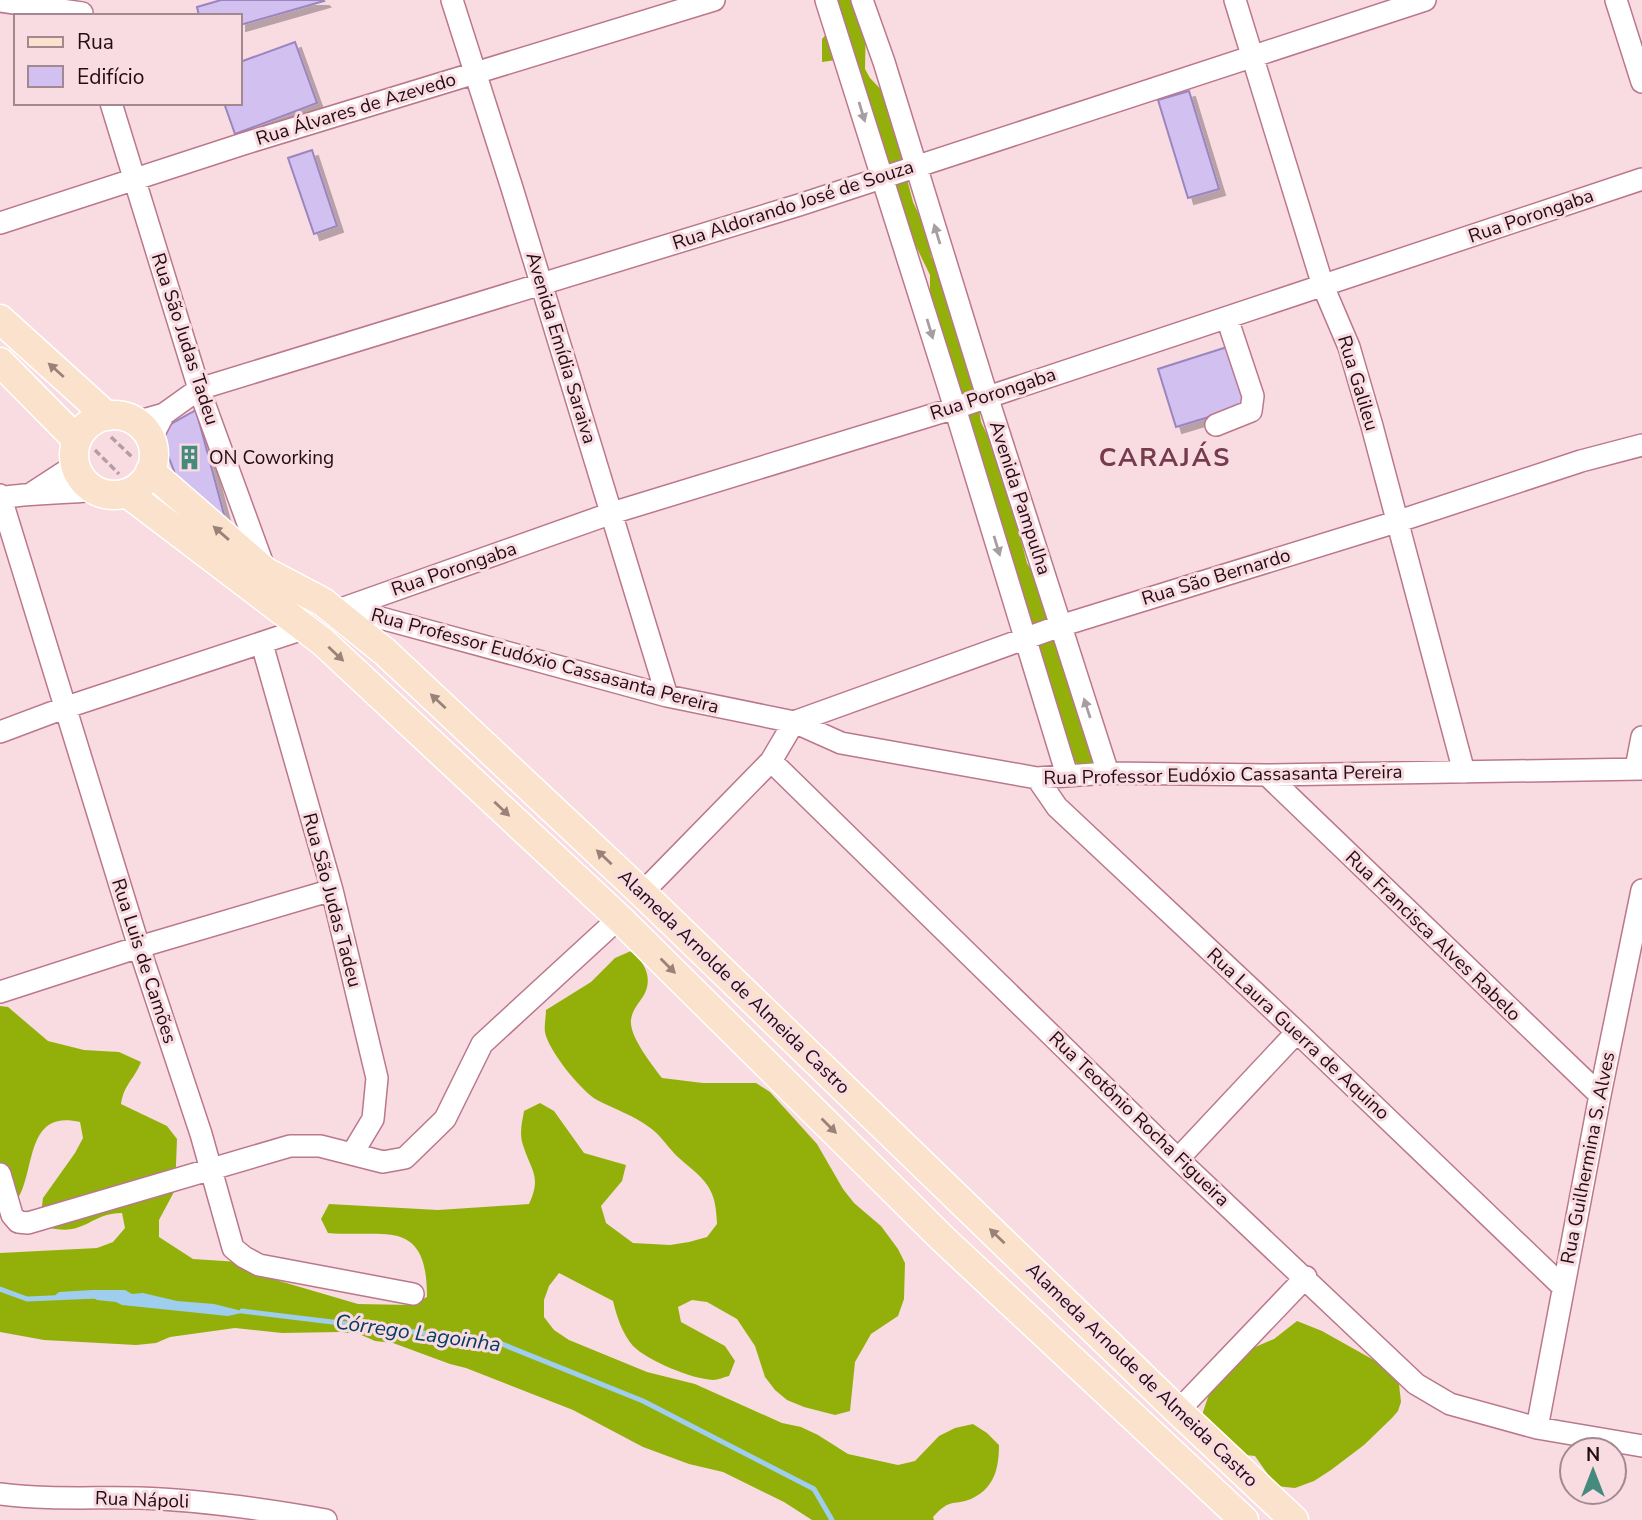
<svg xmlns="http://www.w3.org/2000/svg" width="1642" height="1520" viewBox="0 0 1642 1520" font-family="'Nunito Sans',sans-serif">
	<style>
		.forest { fill: #93b00a }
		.water { fill: #9fcdee }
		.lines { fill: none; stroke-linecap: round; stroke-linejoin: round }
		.stream { stroke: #9fcdee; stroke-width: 5 }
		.building { fill: #d1c0f0; stroke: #9a85be; stroke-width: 2; filter: url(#shadow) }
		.minor-casing { stroke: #bb788c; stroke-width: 24 }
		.major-casing { stroke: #fff; stroke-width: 31 }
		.path { stroke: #b89ca3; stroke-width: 3.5; stroke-dasharray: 7 3.5; stroke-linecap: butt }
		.minor { stroke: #fff; stroke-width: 21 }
		.major { stroke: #fbe2cc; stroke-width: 28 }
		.oneway { fill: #a79ea1 }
		.oneway2 { fill: #9a8279 }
		.labels { text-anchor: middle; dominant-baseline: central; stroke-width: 6; stroke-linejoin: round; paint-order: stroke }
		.street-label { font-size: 19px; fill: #240c14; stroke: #f9dbe2 }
		.poi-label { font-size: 19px; fill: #240c14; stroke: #f9dbe2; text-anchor: start }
		.water-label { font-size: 21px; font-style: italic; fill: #043f60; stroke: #f9dbe2 }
		.district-label { font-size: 26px; font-weight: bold; letter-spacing: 2px; fill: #763b4e; stroke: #f9dbe2 }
	</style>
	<defs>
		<filter id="shadow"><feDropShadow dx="6" dy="6" stdDeviation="0" flood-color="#0004"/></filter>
	</defs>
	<rect width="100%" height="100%" fill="#f9dbe2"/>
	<path class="forest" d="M838 0H861L866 21 865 69 870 78 893 102 901 136 902 160 913 202 929 236 931 256 943 283 974 377 981 422 1001 463 1027 563 1038 582 1099 752 1091 772 1070 759 1067 737 930 292V275L910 234 896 195V187L890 180 869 122 862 78 850 69 851 58 822 62V39L837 22Z
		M631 951C645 962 653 978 644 995 639 1003 632 1010 631 1020 629 1036 652 1065 662 1078L703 1083H756L770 1092 817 1144 843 1189 854 1203 881 1226 898 1249 905 1263 904 1299 898 1316 871 1334 855 1362 850 1411 835 1415 804 1407 787 1400 775 1390 765 1377 755 1346 737 1319 707 1302 692 1300 678 1307 681 1322 725 1346 735 1361 729 1376C724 1377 718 1380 713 1380 692 1379 648 1361 633 1346 622 1333 617 1317 613 1301L559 1273 549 1286 544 1300V1317L554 1330 569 1340 647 1372 695 1384 782 1423 801 1427 818 1435 848 1454 898 1465 915 1461 939 1436 955 1428 973 1424 987 1433 999 1445C999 1467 995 1487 973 1498 954 1507 952 1496 933 1517L934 1520H812L784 1502 723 1472 689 1464 643 1447 573 1410 466 1368 450 1364 393 1343 375 1341 359 1334 340 1332 282 1333 235 1328 170 1337 156 1343 136 1345 44 1340 0 1332V1253L97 1248 113 1242 125 1228 122 1213C91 1213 85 1236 50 1228L41 1214 43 1198 75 1153 83 1138 80 1122C13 1106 44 1199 0 1214V1006L8 1007 48 1041 84 1050 119 1052 141 1062C134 1080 124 1084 121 1104L167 1126 177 1139 175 1190 159 1220V1237L193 1259 239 1262 252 1273 358 1304 411 1305 427 1297C427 1216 385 1238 328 1233L321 1219 329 1204 438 1210 529 1204C542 1176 531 1171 523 1145 519 1133 522 1123 524 1111L540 1103 554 1111 584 1153 626 1165 622 1181 601 1206 606 1223 633 1243 670 1245 689 1242 707 1237 717 1224C716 1187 706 1181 679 1158 668 1148 661 1135 649 1127 633 1115 614 1109 597 1100 581 1091 548 1050 545 1032 544 1025 546 1017 546 1010L591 982 615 958Z
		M1297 1321 1322 1331 1388 1368 1399 1384 1401 1402 1398 1411 1392 1418 1364 1445 1331 1470 1314 1481 1295 1488 1276 1486 1255 1456 1245 1455 1199 1424 1215 1376 1232 1357 1274 1339Z"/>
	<path class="water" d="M92 1290H125L132 1294 143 1293 177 1301 214 1304 246 1312 228 1316 122 1305 116 1302 97 1300 91 1296 52 1298 59 1292Z"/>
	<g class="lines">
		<path class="stream" d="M0 1289 27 1299 97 1296
			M242 1311 497 1342 643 1401 814 1489 832 1520"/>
	</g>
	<path class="building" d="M221 0H323L324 1 240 25V16H199L197 7Z
		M295 42 317 103 235 134 224 103H240V62Z
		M1189 91 1219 189 1188 198 1158 100Z
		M312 150 337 226 314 234 288 158Z
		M1227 347 1245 406 1176 427 1158 369Z
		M196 410 226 522 176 476 162 440 165 431 171 424Z"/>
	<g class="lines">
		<defs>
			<path id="minor" d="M452 0 512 188 667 696
				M826 0 955 408 1067 775
				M862 0 884 62 987 396 1108 773
				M1235 0 1323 286 1349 347 1372 426 1464 772
				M1616 0 1642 82
				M0 1 82 13
				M111 103 199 389 265 570
				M0 223 243 144 714 0
				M136 422 164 414 199 389 799 205 1425 0
				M1216 425 1251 411 1253 396 1227 318
				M151 439 164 414
				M32 493 75 465
				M0 495 139 947 201 1134 233 1248 244 1257 259 1265 413 1294
				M0 498C32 492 63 494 95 490
				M344 608 612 513 955 408 1642 179
				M344 608 667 696 794 722 841 743 1037 778 1108 773 1267 775 1642 769
				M262 644 332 890 377 1078 373 1119 352 1154
				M0 732 64 708 303 629
				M771 761 1178 1159 1416 1384 1450 1404 1537 1428 1642 1446
				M1636 768 1642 737
				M1267 775 1600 1095
				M1037 778 1057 807 1297 1032 1563 1287
				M642 893 771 761 794 722 1060 626 1396 522 1581 461 1642 445
				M0 992 139 947 332 890
				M1178 1159 1297 1032
				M0 1174 12 1215 18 1222 28 1223 290 1146H320L383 1162 405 1158 445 1119 482 1044 619 918
				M1178 1411 1306 1277
				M1537 1428 1600 1095 1642 890
				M0 1494C46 1500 93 1497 139 1498 202 1500 264 1509 326 1520"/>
			<path id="major" d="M0 319 107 416
				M0 362 77 440
				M74 455a40 40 0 1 1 80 0a40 40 0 1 1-80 0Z
				M150 471 266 572 323 602 385 652 642 893 1178 1411 1294 1520
				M127 493 323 642 619 918 943 1239 1244 1520"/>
		</defs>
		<use href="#minor" class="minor-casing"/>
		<use href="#major" class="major-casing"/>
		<path class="path" d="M111 437 133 458
			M95 450 119 474"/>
		<use href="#minor" class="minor"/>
		<use href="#major" class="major"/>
	</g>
	<defs><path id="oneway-solid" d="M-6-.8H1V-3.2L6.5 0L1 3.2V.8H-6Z" transform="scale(1.75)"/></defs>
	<g class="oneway">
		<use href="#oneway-solid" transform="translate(862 112) rotate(73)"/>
		<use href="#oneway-solid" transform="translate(937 234) rotate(-107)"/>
		<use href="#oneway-solid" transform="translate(930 329) rotate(73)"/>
		<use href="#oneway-solid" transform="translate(997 546) rotate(73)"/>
		<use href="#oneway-solid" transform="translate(1087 708) rotate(-108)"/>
	</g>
	<g class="oneway2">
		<use href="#oneway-solid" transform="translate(56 370) rotate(-138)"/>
		<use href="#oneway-solid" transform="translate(221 533) rotate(-139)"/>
		<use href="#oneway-solid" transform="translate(336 654) rotate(43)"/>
		<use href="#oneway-solid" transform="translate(438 701) rotate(-137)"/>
		<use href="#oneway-solid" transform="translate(502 809) rotate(43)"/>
		<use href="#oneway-solid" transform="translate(604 857) rotate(-137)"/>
		<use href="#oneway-solid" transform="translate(668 966) rotate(45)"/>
		<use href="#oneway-solid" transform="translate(829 1126) rotate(45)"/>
		<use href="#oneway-solid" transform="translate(997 1236) rotate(-136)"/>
	</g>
	<defs>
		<symbol id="building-bare" viewBox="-9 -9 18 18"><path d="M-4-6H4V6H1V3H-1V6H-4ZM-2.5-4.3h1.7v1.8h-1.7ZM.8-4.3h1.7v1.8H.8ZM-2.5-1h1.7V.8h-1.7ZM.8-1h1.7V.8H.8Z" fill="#468a7e" stroke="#f9dbe2" stroke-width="2.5" paint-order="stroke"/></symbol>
	</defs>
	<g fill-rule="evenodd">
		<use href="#building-bare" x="172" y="440" width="35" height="35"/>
	</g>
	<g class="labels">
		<g class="street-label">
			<text transform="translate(356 109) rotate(-17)">Rua Álvares de Azevedo</text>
			<text transform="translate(793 205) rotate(-18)">Rua Aldorando José de Souza</text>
			<text transform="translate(1531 216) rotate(-19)">Rua Porongaba</text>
			<text transform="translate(185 339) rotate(72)">Rua São Judas Tadeu</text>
			<text transform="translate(561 348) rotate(73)">Avenida Emídia Saraiva</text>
			<text transform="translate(1358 383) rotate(73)">Rua Galileu</text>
			<text transform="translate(993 394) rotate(-18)">Rua Porongaba</text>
			<text transform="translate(1020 498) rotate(72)">Avenida Pampulha</text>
			<text transform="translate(454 569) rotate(-19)">Rua Porongaba</text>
			<text transform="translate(1216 577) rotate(-17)">Rua São Bernardo</text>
			<text transform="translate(545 661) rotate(15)">Rua Professor Eudóxio Cassasanta Pereira</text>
			<text transform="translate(1223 775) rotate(-1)">Rua Professor Eudóxio Cassasanta Pereira</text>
			<text transform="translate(332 900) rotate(75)">Rua São Judas Tadeu</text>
			<text transform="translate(1433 936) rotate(44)">Rua Francisca Alves Rabelo</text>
			<text transform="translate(144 961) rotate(72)">Rua Luis de Camões</text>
			<text transform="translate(734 982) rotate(44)">Alameda Arnolde de Almeida Castro</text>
			<text transform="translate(1298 1034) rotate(43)">Rua Laura Guerra de Aquino</text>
			<text transform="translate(1139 1119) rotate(44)">Rua Teotônio Rocha Figueira</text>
			<text transform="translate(1588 1158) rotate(-79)">Rua Guilhermina S. Alves</text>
			<text transform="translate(1142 1375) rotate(44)">Alameda Arnolde de Almeida Castro</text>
			<text transform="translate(142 1500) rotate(2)">Rua Nápoli</text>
		</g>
		<g class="poi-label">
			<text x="209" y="458">ON Coworking</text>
		</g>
		<g class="water-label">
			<text transform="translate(418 1333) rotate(8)">Córrego Lagoinha</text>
		</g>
		<g class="district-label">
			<text x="1165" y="457">CARAJÁS</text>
		</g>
	</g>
	<rect x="14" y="14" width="228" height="91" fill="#f9dbe2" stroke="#a48890" stroke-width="2"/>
	<rect x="28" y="37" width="35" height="10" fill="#fbe2cc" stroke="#a48890" stroke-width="2"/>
	<text x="77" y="49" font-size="21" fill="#240c14">Rua</text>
	<rect x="28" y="66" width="35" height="21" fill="#d1c0f0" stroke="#a48890" stroke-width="2"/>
	<text x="77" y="84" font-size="21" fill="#240c14">Edifício</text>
	<g transform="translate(1593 1471)"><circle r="33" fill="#f9dbe2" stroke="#a48890" stroke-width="2"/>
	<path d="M0-5L12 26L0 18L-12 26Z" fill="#468a7e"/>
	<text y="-10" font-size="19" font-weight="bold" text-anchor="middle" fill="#240c14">N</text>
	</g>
</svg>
